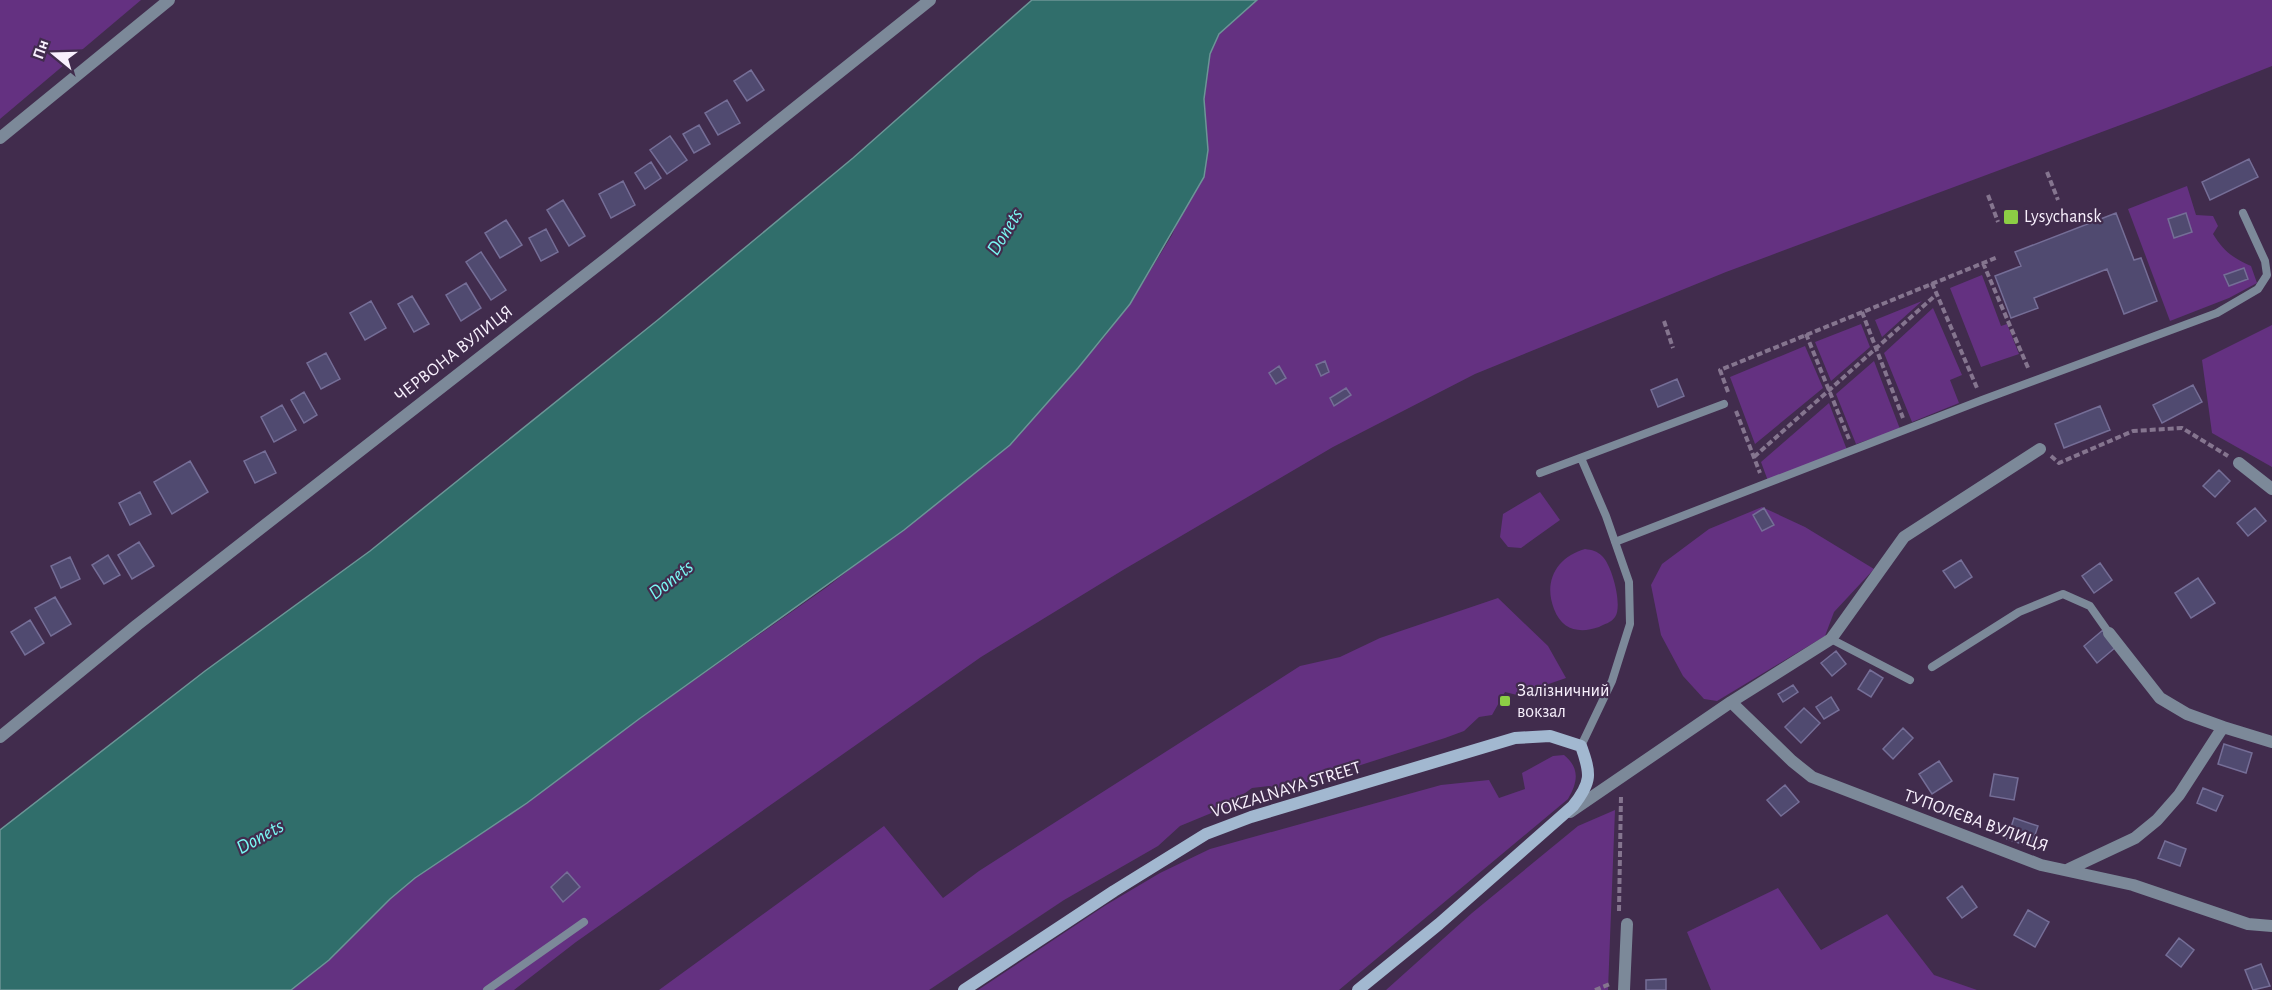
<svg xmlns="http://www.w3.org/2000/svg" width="2272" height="990" viewBox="0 0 2272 990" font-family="'Alegreya Sans',sans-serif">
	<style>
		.green { fill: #643181 }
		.water { fill: #306e6b; stroke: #6c9597; stroke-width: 1.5 }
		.building { fill: #504a70; stroke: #756e97; stroke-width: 1.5 }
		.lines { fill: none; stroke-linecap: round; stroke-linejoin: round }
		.path { stroke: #85758f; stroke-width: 4; stroke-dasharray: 6 3; stroke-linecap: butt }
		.lane { stroke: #7c8999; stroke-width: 8 }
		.street { stroke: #7c8999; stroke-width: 12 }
		.secondary { stroke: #a2b8d0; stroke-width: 12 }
		.poi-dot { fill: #8cce45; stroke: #412c4d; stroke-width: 2 }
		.labels { text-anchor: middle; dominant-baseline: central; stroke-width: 4.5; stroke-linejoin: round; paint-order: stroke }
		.poi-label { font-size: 18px; fill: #f8f0fd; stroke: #412c4d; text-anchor: start }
		.street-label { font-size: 18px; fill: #f8f0fd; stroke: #412c4d }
		.water-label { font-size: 20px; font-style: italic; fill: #7af9f4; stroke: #412c4d }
	</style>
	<rect width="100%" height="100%" fill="#412c4d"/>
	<path class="green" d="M0 0H141L0 119Z
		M1257 0H2272V66L2166 108 1726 272 1475 374 1333 447 1123 570 981 657 576 942 514 990H291L329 960 390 899 415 878 527 803 639 719 827 587 1010 445 1102 340 1130 304 1172 235 1208 150 1204 99 1210 54 1219 34Z
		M2187 186 2196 215 2213 216 2218 226 2213 234C2225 253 2232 257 2251 266L2257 283 2229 298 2170 321 2128 209Z
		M1982 275 2001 326 2007 324 2019 354 1981 367 1950 288Z
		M1922 301 1882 337 1875 320Z
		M1933 308 1962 375 1950 380 1959 403 1912 422 1884 353Z
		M1861 324 1870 347 1831 381 1815 342Z
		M2272 325V467L2212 433 2202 360Z
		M1805 346 1823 388 1755 444 1730 377Z
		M1874 361 1900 429 1856 444 1836 394Z
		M1829 403 1847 450 1768 481 1761 462Z
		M1540 492 1560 520 1521 548 1508 547 1500 537 1503 514Z
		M1762 507 1805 527 1874 569 1834 612 1825 636 1717 701 1704 699 1683 676 1661 635 1651 585 1662 564 1709 529Z
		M1585 549C1592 550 1597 551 1602 556 1612 565 1623 606 1615 617 1611 623 1604 624 1599 627 1579 634 1562 630 1554 609 1543 581 1557 557 1585 549Z
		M1498 598 1548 646 1566 678 1517 695 1505 692 1492 715 1479 717 1464 731 1445 738 1286 789 1269 786 1252 788 1226 807 1180 826 1158 846 1064 900 929 990H659L884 826 943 898 979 871 1300 666 1340 657 1380 638Z
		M1564 755C1580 768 1578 782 1568 799L1339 990H978L1106 905 1160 873 1210 849 1441 785 1489 780 1499 798 1525 789 1522 773 1553 756Z
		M1615 810 1608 990H1386L1472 913 1578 826Z
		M1778 888 1821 950 1887 914 1934 975 1977 990H1711L1687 932Z"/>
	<path class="water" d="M1032 0H1257L1219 34 1210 54 1204 99 1208 150 1204 177 1130 304 1078 368 1010 445 904 530 639 719 527 803 415 878 390 899 329 960 291 990H0V830L205 671 370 551 659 319 853 158Z"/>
	<path class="building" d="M751 70 764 90 747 101 734 81Z
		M727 100 740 123 718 135 705 113Z
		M699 125 710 144 694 153 683 134Z
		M670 136 687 160 667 174 650 150Z
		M2249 159 2258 177 2210 200 2202 182Z
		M651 162 661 178 645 189 635 173Z
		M623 181 635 205 611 218 599 194Z
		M563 200 585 236 569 246 547 210Z
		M2116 213 2134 260 2141 258 2157 301 2124 314 2107 269 2034 298 2038 308 2011 318 1995 276 2021 266 2015 252Z
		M2186 213 2192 232 2174 238 2168 219Z
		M506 220 522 245 500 258 485 233Z
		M546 229 558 252 541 261 529 238Z
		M481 252 506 290 491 300 466 262Z
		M2244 268 2248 279 2229 286 2224 275Z
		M466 283 481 308 461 321 446 295Z
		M412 296 429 324 414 332 398 304Z
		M371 301 386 328 365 340 350 313Z
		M326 353 340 379 321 389 307 363Z
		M1325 361 1329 372 1321 376 1316 365Z
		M1279 366 1286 378 1276 384 1269 373Z
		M1677 379 1684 396 1658 407 1651 390Z
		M2193 385 2202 402 2162 423 2153 405Z
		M1346 388 1351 395 1334 406 1330 398Z
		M304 392 317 415 304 423 291 400Z
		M282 405 296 430 274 442 261 417Z
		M2100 406 2110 430 2064 448 2055 424Z
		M265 451 276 473 255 483 244 461Z
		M190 461 208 492 172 514 154 482Z
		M2219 470 2230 481 2215 497 2203 486Z
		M140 492 151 514 130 525 119 503Z
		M1764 508 1774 525 1762 531 1753 515Z
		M2255 508 2266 521 2248 536 2237 523Z
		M139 542 154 566 132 579 118 555Z
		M108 555 120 575 104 584 92 565Z
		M70 557 80 579 61 588 51 566Z
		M1961 560 1972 577 1955 588 1943 571Z
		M2100 563 2112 580 2094 593 2082 576Z
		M2198 578 2215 603 2191 618 2175 593Z
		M55 597 71 624 51 636 35 608Z
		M30 620 44 643 25 655 11 632Z
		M2103 630 2116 647 2097 663 2084 646Z
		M1836 651 1846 664 1832 676 1821 663Z
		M1870 670 1883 678 1871 697 1858 689Z
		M1793 685 1798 692 1783 702 1778 694Z
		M1831 697 1839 710 1824 719 1816 707Z
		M1804 708 1820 723 1801 743 1785 727Z
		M1903 728 1913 738 1893 759 1883 749Z
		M2224 744 2252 753 2246 773 2218 764Z
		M1939 761 1952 781 1932 794 1919 774Z
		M1994 774 2018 778 2014 800 1990 796Z
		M1785 785 1799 802 1781 816 1767 800Z
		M2203 788 2223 796 2216 811 2197 803Z
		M2014 818 2038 826 2031 847 2007 839Z
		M2165 841 2186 849 2180 866 2158 858Z
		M567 872 580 887 563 902 551 887Z
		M1962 886 1977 907 1962 918 1947 898Z
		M2028 910 2049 922 2035 947 2014 935Z
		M2179 938 2194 950 2181 967 2166 955Z
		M2261 964 2270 986 2253 990 2245 970Z
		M1666 979V990H1646V980Z"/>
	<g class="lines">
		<path class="path" d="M2047 172 2058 200
			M1988 195 1998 222
			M1983 263 2029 370
			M1932 283 1977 388
			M1862 312 1903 418
			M1664 321 1673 348
			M1806 334 1849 439
			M1728 392 1720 370 1998 257
			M1736 411 1760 473
			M2051 456 2059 463 2133 431 2182 428 2228 456
			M1754 457 1937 294
			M1619 911 1621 796
			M1595 990 1610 984"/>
		<path class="lane" d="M1581 458 1606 516 1629 582 1630 624 1612 681 1581 746
			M1540 473 1724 404
			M1615 542 1982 400 2217 313 2258 289 2267 275 2265 261 2243 213
			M1831 639 1910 680
			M1932 667 2019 612 2063 594 2090 606 2109 633
			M487 990 584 922"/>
		<path class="street" d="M0 138 169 0
			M2239 463 2272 489
			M1731 702 1792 761 1812 777 2041 865 2133 885 2248 924 2272 926
			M2223 727 2272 742
			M0 737 137 625 611 255 930 0
			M1570 812 1731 702 1831 639 1904 537 2040 449
			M2069 869 2135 838 2157 820 2179 795 2223 727 2187 714 2160 698 2109 633
			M1624 990 1627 924"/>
		<path class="secondary" d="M964 990 1114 891 1206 834 1251 817 1515 738 1550 736 1581 746C1591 774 1592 782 1573 806L1439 924 1358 990"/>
	</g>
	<g class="poi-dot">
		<rect x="2003" y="209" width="16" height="16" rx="3"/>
		<rect x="1499" y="695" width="12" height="12" rx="3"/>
	</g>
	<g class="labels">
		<g class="poi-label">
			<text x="2024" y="217">Lysychansk</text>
			<text x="1517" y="691">Залізничний<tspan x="1517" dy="21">вокзал</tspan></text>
		</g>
		<g class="street-label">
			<text transform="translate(454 354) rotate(-38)">ЧЕРВОНА ВУЛИЦЯ</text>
			<text transform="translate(1286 790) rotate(-17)">VOKZALNAYA STREET</text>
			<text transform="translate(1976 821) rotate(20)">ТУПОЛЄВА ВУЛИЦЯ</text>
		</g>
		<g class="water-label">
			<text transform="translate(1005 232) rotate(-58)">Donets</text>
			<text transform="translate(671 580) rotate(-38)">Donets</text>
			<text transform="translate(260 837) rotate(-29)">Donets</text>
		</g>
	</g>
	<g transform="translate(54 54) rotate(289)" stroke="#412c4d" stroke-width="4.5" paint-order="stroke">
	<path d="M0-4.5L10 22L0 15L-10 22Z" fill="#f8f0fd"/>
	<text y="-9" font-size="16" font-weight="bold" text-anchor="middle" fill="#f8f0fd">Пн</text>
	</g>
</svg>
